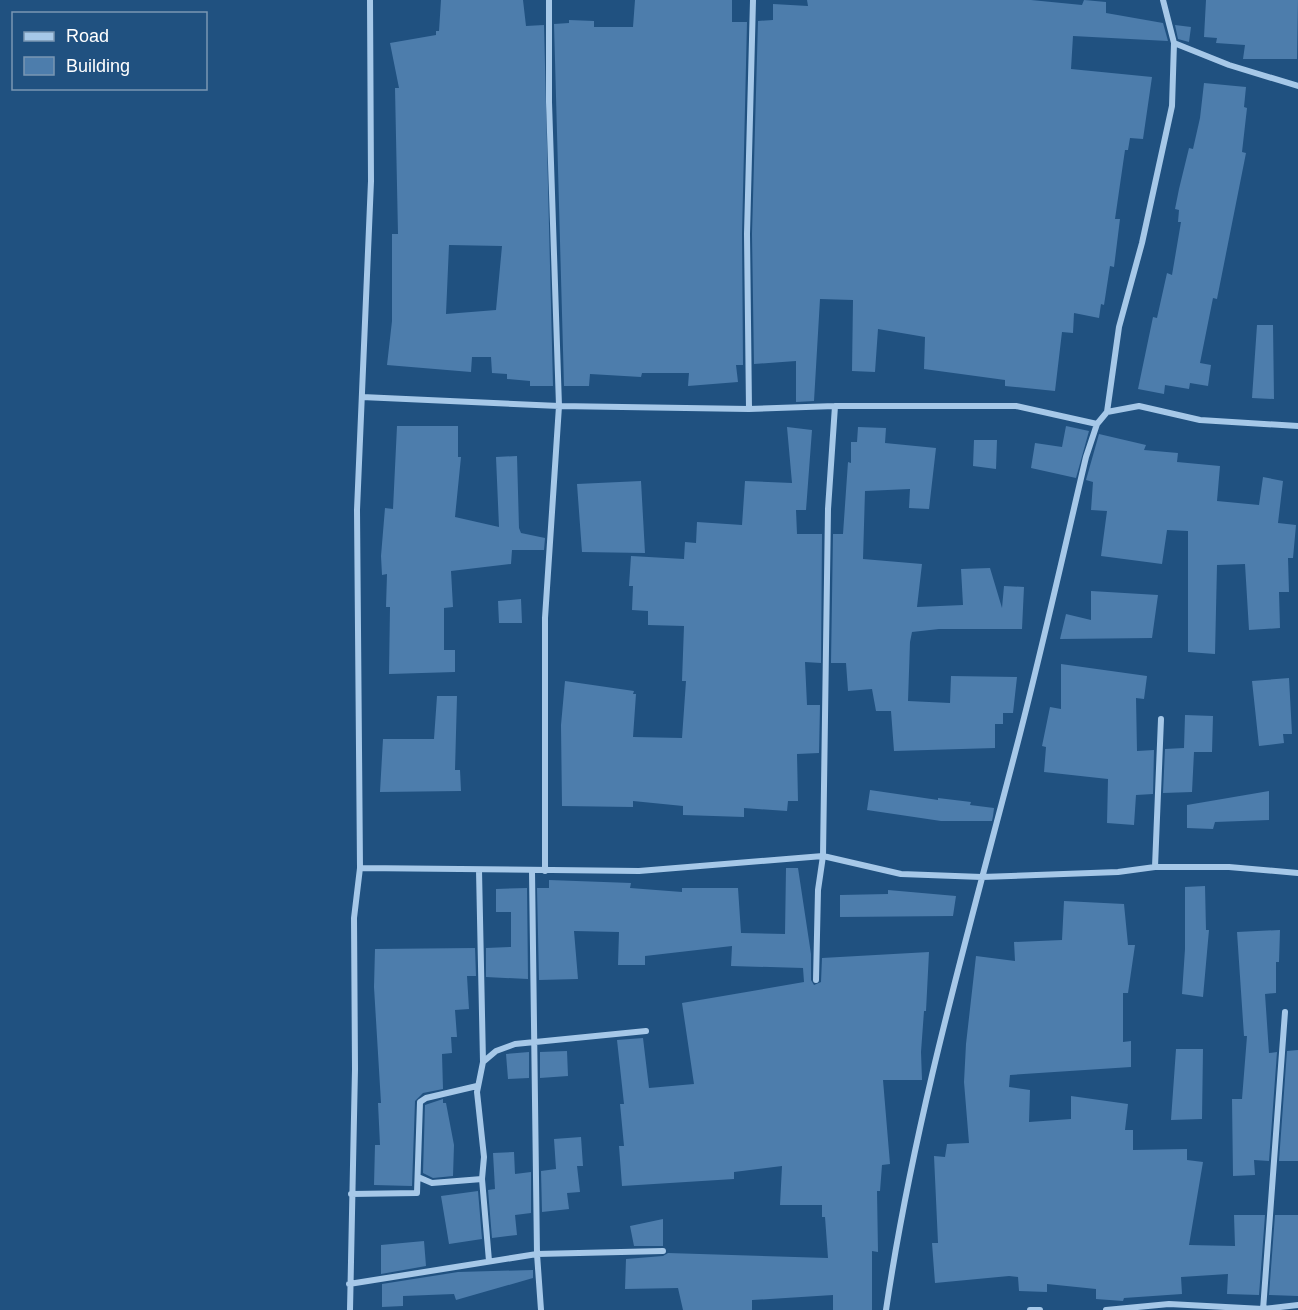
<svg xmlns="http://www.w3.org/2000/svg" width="1298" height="1310" viewBox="0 0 1298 1310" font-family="Arial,sans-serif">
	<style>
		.building { fill: #4d7dac; fill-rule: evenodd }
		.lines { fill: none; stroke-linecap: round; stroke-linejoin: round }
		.street { stroke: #a6c8e8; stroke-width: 6 }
	</style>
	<rect width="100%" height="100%" fill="#205180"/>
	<path class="building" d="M441 0H523L526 26 544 25 553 386H530V381L507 379V374L492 373 491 357H472L471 372 387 365 392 321V234H398L395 88H399L390 43 436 35V31H439ZM449 245 502 246 496 310 446 314Z
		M635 0H732V22H747L742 234 743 365H736L738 382 688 386 689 373H642L641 377 590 374 589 386H564L554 24 569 23V20L594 21V27H633Z
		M807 0H1031L1082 5 1084 0 1106 2V13L1163 23 1168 41 1073 36 1071 69 1152 77 1143 139 1130 138 1128 150H1125L1115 219H1120L1114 267 1110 266 1104 305 1101 304 1099 318 1074 313 1073 333 1062 332 1055 391 1005 386V380L924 369 925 337 878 329 875 372 852 371 853 300 820 299 814 401 796 402V361L754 364 752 234 758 21 773 20V4L808 6Z
		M1206 0H1298L1297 59H1243L1245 45 1216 43 1217 38 1204 37Z
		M1175 25 1191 27 1189 42 1178 39Z
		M1204 83 1246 87 1244 107 1247 108 1242 152 1246 153 1217 299 1213 298 1200 363 1211 365 1208 386 1190 383 1189 389 1165 385 1164 394 1138 389 1153 317 1157 318 1167 273 1172 275 1181 222H1178L1179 210 1175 209 1179 189 1189 148 1193 149 1200 118Z
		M1257 325H1273L1274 399 1252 398Z
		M397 426H458V457H461L455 517 499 527 496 457 517 456 519 528 521 533 545 538 544 550H512L511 564 451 571 453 607 444 608V650H455V672L389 674 390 607H386L387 574 382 575 381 556 385 508 393 509Z
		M1066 426 1089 431 1076 478 1031 468 1035 443 1062 447Z
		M787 427 812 430 806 510H796L797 534H822L821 663 805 662 807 705H820L819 753 797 754 798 801H788L787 811 744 808V817L683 815V806L633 801V807L562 806 561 725 565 681 634 691 633 694H636L633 737 682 738 686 681H682L684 626 648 625V611L632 610 633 586H629L631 556 684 559 685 542 696 543 697 522 742 525 745 481 792 483Z
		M858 427 886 428 885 443 936 448 929 509 909 508 910 489 865 491 863 559 922 564 917 607 963 605 961 569 990 568 1002 608 1004 586 1024 587 1022 629H939L912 632 910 642 908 701 950 703 951 676 1017 677 1013 713H1003V724H995V748L894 751 891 711H876L872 689 848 691 846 663H831L833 534H843L848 462 851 463V442H857Z
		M1099 434 1146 445 1144 450 1178 453 1177 462 1220 466 1217 501 1259 505 1263 477 1283 481 1278 523 1296 525 1293 558H1288L1289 592H1279L1280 628 1249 630 1245 564 1217 565 1215 654 1188 652V531L1167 530 1162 564 1101 556 1107 511 1091 510 1093 482 1086 480Z
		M974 440H997L996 469 973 466Z
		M641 481 645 553 582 552 577 484Z
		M1091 591 1158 595 1152 638 1060 639 1066 614 1091 620Z
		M521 599 522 623H499L498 601Z
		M1061 664 1147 676 1144 699 1136 698 1137 751 1154 750 1153 794 1136 795 1134 825 1107 823 1108 779 1044 772 1046 747 1042 746 1050 707 1061 709Z
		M1289 678 1292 734H1283L1284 743 1259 746 1252 681Z
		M437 696H457L455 770H460L461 791 380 792 383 739H434Z
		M1185 715 1213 716 1212 752H1194L1192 792 1163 793 1165 749 1184 748Z
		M870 790 938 800V798L971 802 970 805 994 808 993 816 992 821H941L867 810Z
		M1269 791V820L1215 822 1213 829 1187 828V805Z
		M786 868H798L811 954V980L814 985 821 982 822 958 929 952 926 1011H924L921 1052 922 1080H883L890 1164 882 1165 880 1191H877L878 1252 872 1251V1310H833V1295L752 1300V1310H683L678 1288 625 1289 626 1259 663 1256 668 1253 828 1258 825 1217H822V1205H780L782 1166 734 1172V1179L622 1186 619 1146H624L620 1104H624L617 1040 643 1038 649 1088 694 1084 682 1003 804 982 803 968 731 966 732 946 645 956V965H618L619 932 574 931 578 979 539 980 537 888H549V880L631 883 630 888 682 892V888H738L741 933 785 934Z
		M1205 886 1206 930H1209L1203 997 1182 994 1185 949V887Z
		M527 888 528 979 486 977V948L511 947V912H496V889Z
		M888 890 956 896 953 916 840 917V895L888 894Z
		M1064 901 1124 904 1128 945H1135L1128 993H1123V1042L1131 1041V1067L1010 1075 1009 1087 1030 1090 1029 1122 1071 1119V1096L1128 1104 1125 1130H1133V1150L1187 1149V1160L1203 1162 1189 1245 1235 1246 1234 1215H1265L1259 1295 1227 1294 1228 1274 1181 1277 1182 1294 1124 1298 1123 1301 1096 1299V1289L1047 1284V1292L1019 1291 1018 1277 1009 1276 935 1283 932 1243H938L934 1156 945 1157 947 1144 969 1143 964 1082 966 1044 976 956 1015 961 1014 942 1062 940Z
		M1280 930 1279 962H1276V993L1265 994 1269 1053 1277 1052 1269 1161 1254 1160 1255 1175 1233 1176 1232 1099H1242L1247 1036H1244L1237 932Z
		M475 948 476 976H467L469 1009 455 1010 457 1037H451L452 1053 442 1054 443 1089 423 1093 415 1101 412 1186 374 1185 375 1145H380L378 1103H381L374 987 375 949Z
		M1176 1049H1203L1202 1119 1171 1120Z
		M1298 1050V1161H1279L1287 1051Z
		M567 1051 568 1076 540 1078V1052Z
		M529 1052V1078L508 1079 506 1054Z
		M443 1099V1103H446L454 1145 453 1176 433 1178 423 1173 425 1105Z
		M581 1137 583 1166H577L580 1192 567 1193 569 1209 542 1212 541 1171 556 1169 554 1139Z
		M514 1152 515 1174 531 1172V1213L515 1215 517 1235 492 1238 488 1190 495 1189 493 1153Z
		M478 1191 482 1239 449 1244 441 1196Z
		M1275 1215H1298V1296L1269 1295Z
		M663 1219V1246H634L630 1226Z
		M424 1241 426 1266 381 1274V1245Z
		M533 1270V1278L456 1300 454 1294 403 1296V1306L382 1307V1284L458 1272Z"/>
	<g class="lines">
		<path class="street" d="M1163 0 1174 43 1229 65 1298 86
			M362 397 559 406 749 409 835 406H1016L1097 424
			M835 406 828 509 823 856 901 874 982 877 1118 872 1155 867H1229L1298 873
			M749 409 747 234 753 0
			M1107 412 1139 406 1200 420 1298 426
			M1155 867 1161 719
			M360 868 639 871 823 856 818 890 816 980
			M479 870 483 1062
			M532 871 537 1254 541 1310
			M545 871V618L559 406 549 102V0
			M418 1177 432 1183 482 1179
			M351 1194 417 1193 420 1102 426 1098 477 1086
			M489 1261 482 1179 484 1157 477 1092 483 1062 496 1051 515 1044 646 1031
			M349 1284 537 1254 663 1251
			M350 1310 355 1069 354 918 360 868 357 510 371 181 370 0
			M886 1310C914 1121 967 937 1015 753 1041 654 1063 555 1086 457L1097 424 1107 412 1119 327 1142 243 1172 106 1174 43
			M1030 1310H1040
			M1106 1310 1169 1304 1263 1309 1298 1305
			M1263 1310 1285 1012"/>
	</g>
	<rect x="12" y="12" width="195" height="78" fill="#205180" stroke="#7997b3" stroke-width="1.5"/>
	<rect x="24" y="32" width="30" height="9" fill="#a6c8e8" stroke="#7997b3" stroke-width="1.5"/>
	<text x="66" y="42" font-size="18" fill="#ffffff">Road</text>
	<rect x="24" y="57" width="30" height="18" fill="#4d7dac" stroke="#7997b3" stroke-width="1.5"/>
	<text x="66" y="72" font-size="18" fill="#ffffff">Building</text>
</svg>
